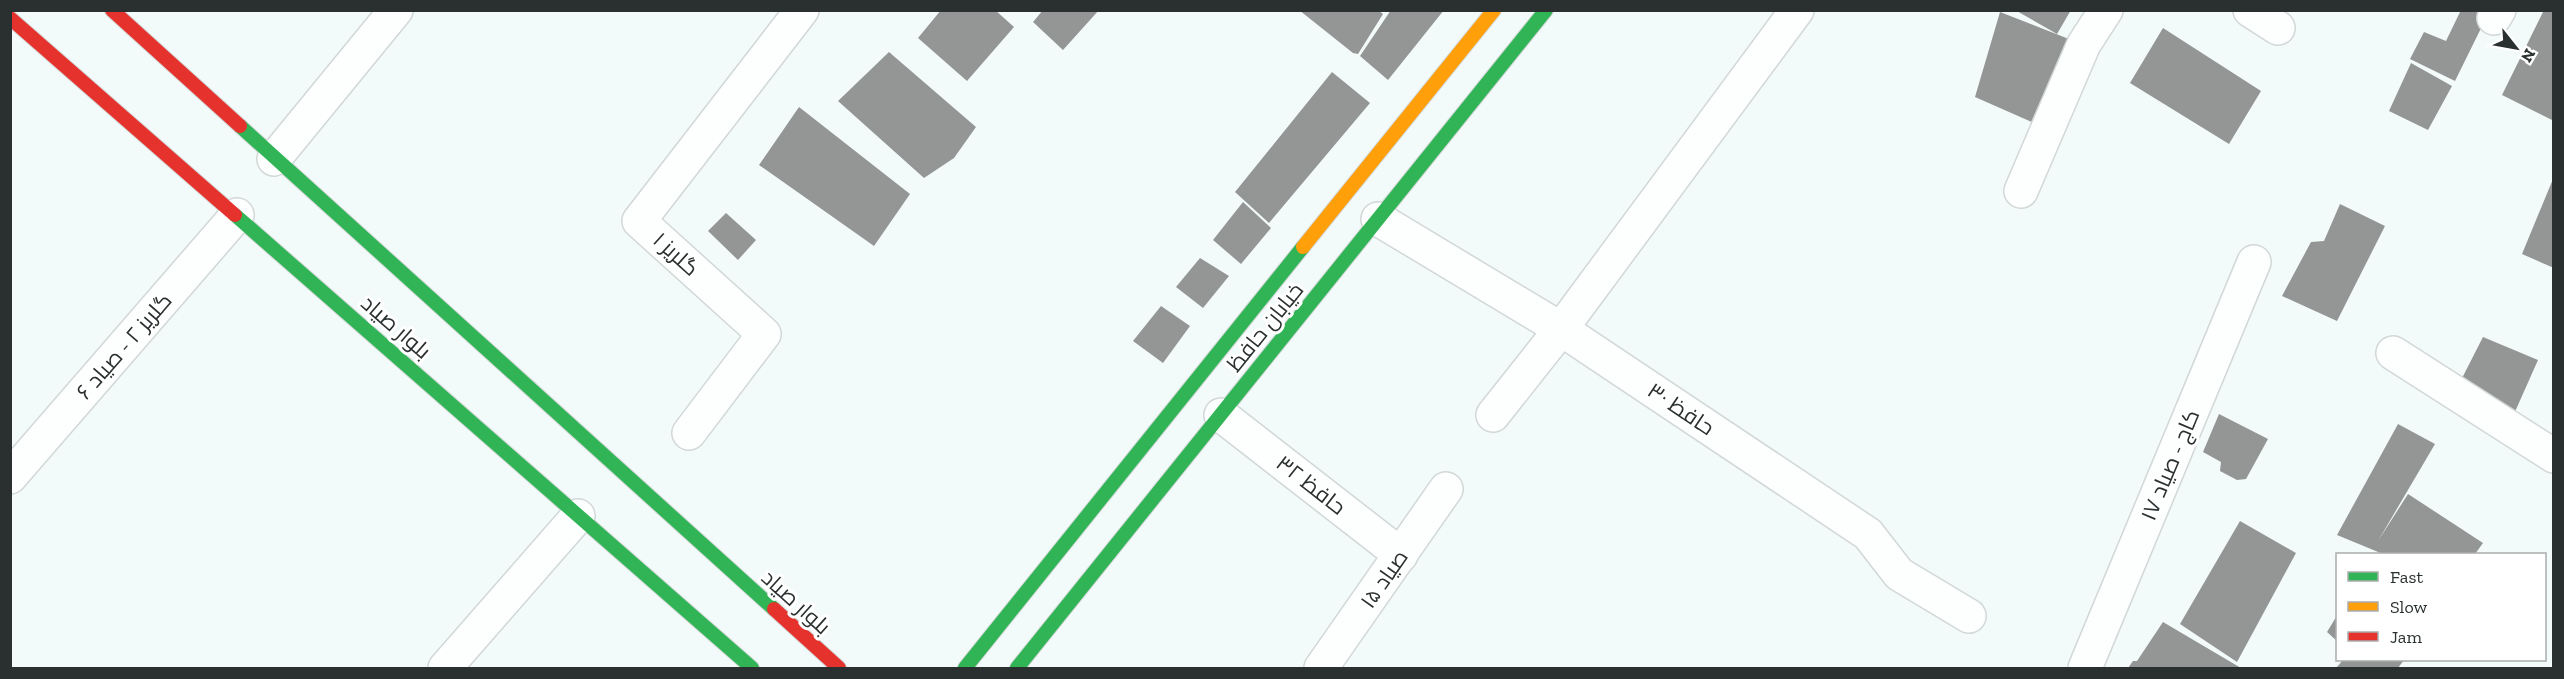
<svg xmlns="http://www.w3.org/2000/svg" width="2564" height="679" viewBox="0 0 2564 679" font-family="'Zilla Slab',Cairo,serif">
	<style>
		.building { fill: #949695 }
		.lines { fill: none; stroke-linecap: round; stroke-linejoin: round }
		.street-casing { stroke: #d2d7d7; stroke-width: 36 }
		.fast-casing { stroke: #d2d7d7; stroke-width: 16 }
		.slow-casing { stroke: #d2d7d7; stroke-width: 16 }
		.jam-casing { stroke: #d2d7d7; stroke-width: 16 }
		.street { stroke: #fdfefe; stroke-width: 33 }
		.fast { stroke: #30b455; stroke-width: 14 }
		.slow { stroke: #ff9f0a; stroke-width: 14 }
		.jam { stroke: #e5322d; stroke-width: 14 }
		.labels { text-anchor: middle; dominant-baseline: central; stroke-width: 6; stroke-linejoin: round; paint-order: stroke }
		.street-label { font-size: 22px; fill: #2a3030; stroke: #fff }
	</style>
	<rect width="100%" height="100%" fill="#f2fafa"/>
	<path class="building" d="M941 10H995L1014 27 967 81 918 38Z
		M1043 10H1099L1063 50 1033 22Z
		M1299 10H1378L1383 14 1358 54 1353 53Z
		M1391 10H1444L1388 80 1360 56Z
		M2015 10H2071L2057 34Z
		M2461 10H2490L2455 81 2410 59 2424 32 2446 41Z
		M2544 10H2554V121L2502 95Z
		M2000 12 2074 41 2041 126 1975 97Z
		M2163 28 2261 91 2229 144 2130 83Z
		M889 52 976 127 954 158 924 178 838 101Z
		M2411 63 2452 86 2428 130 2389 111Z
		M1332 72 1370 103 1269 223 1235 192Z
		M799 107 910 194 874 246 759 165Z
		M2553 179H2554V268L2522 254Z
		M1243 202 1271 228 1241 264 1213 240Z
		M2340 204 2385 226 2337 321 2282 296 2311 242 2324 241Z
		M726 213 756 240 738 260 708 231Z
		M1200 258 1229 276 1203 308 1176 287Z
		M1161 306 1190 326 1163 363 1133 341Z
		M2483 337 2538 360 2510 423 2457 388Z
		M2219 414 2268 439 2246 479 2237 480 2220 471 2221 462 2203 452Z
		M2398 424 2435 444 2378 541 2408 494 2483 543 2475 554H2383L2337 535Z
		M2240 521 2296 553 2237 662 2180 624Z
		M2338 614V642L2327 632Z
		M2163 622 2241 668H2128L2133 661H2137Z
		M2343 660H2404L2398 668H2336Z"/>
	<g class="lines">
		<defs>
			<path id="street" d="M2250 10 2278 28
				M2494 18 2499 10
				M274 159 396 10
				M2021 191 2084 44 2106 10
				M1378 219 1561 329 1868 534 1899 574 1969 616
				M2393 353 2554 456
				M1221 415 1401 555
				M1493 415 1561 329 1797 10
				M689 433 764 334 639 221 802 10
				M10 477 237 215
				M445 668 578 516
				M1321 668 1446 489
				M2085 668 2254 262"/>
			<path id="fast" d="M240 126 774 609
				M235 215 752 668
				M965 668 1303 247
				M1017 668 1546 10"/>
			<path id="slow" d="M1303 247 1494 10"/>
			<path id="jam" d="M112 10 240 126
				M10 18 235 215
				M774 609 839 668"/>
		</defs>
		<use href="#street" class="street-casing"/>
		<use href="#fast" class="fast-casing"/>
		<use href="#slow" class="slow-casing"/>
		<use href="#jam" class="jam-casing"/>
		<use href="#street" class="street"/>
		<use href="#fast" class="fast"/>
		<use href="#slow" class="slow"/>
		<use href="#jam" class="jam"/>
	</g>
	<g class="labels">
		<g class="street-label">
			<text transform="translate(676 254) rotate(42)">گلریز ۱</text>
			<text transform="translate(396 327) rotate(41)">بلوار صیاد</text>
			<text transform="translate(1265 327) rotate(-51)">خیابان حافظ</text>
			<text transform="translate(124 346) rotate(-49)">گلریز ۲ - صیاد ۶</text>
			<text transform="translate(1681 409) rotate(34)">حافظ ۳۰</text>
			<text transform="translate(2170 465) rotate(-67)">کاج - صیاد ۱۷</text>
			<text transform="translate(1311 485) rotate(38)">حافظ ۳۲</text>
			<text transform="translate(1384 579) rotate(-55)">صیاد ۱۵</text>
			<text transform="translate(796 602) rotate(42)">بلوار صیاد</text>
		</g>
	</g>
	<rect width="2564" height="679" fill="none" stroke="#2a3030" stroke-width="24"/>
	<rect x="2336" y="553" width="210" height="108" fill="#ffffff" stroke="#aaacac" stroke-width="1.5"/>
	<rect x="2348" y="572" width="30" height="9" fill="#30b455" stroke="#aaacac" stroke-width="1.5"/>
	<text x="2390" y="583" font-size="18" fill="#2a3030">Fast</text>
	<rect x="2348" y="602" width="30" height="9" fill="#ff9f0a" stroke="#aaacac" stroke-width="1.5"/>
	<text x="2390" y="613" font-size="18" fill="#2a3030">Slow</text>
	<rect x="2348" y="632" width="30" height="9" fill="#e5322d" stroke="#aaacac" stroke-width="1.5"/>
	<text x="2390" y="643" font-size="18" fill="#2a3030">Jam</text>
	<g transform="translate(2516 48) rotate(121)" stroke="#ffffff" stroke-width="4.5" paint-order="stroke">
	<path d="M0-4.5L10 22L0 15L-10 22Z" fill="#2a3030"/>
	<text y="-9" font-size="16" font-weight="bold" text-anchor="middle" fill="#2a3030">N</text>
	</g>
</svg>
